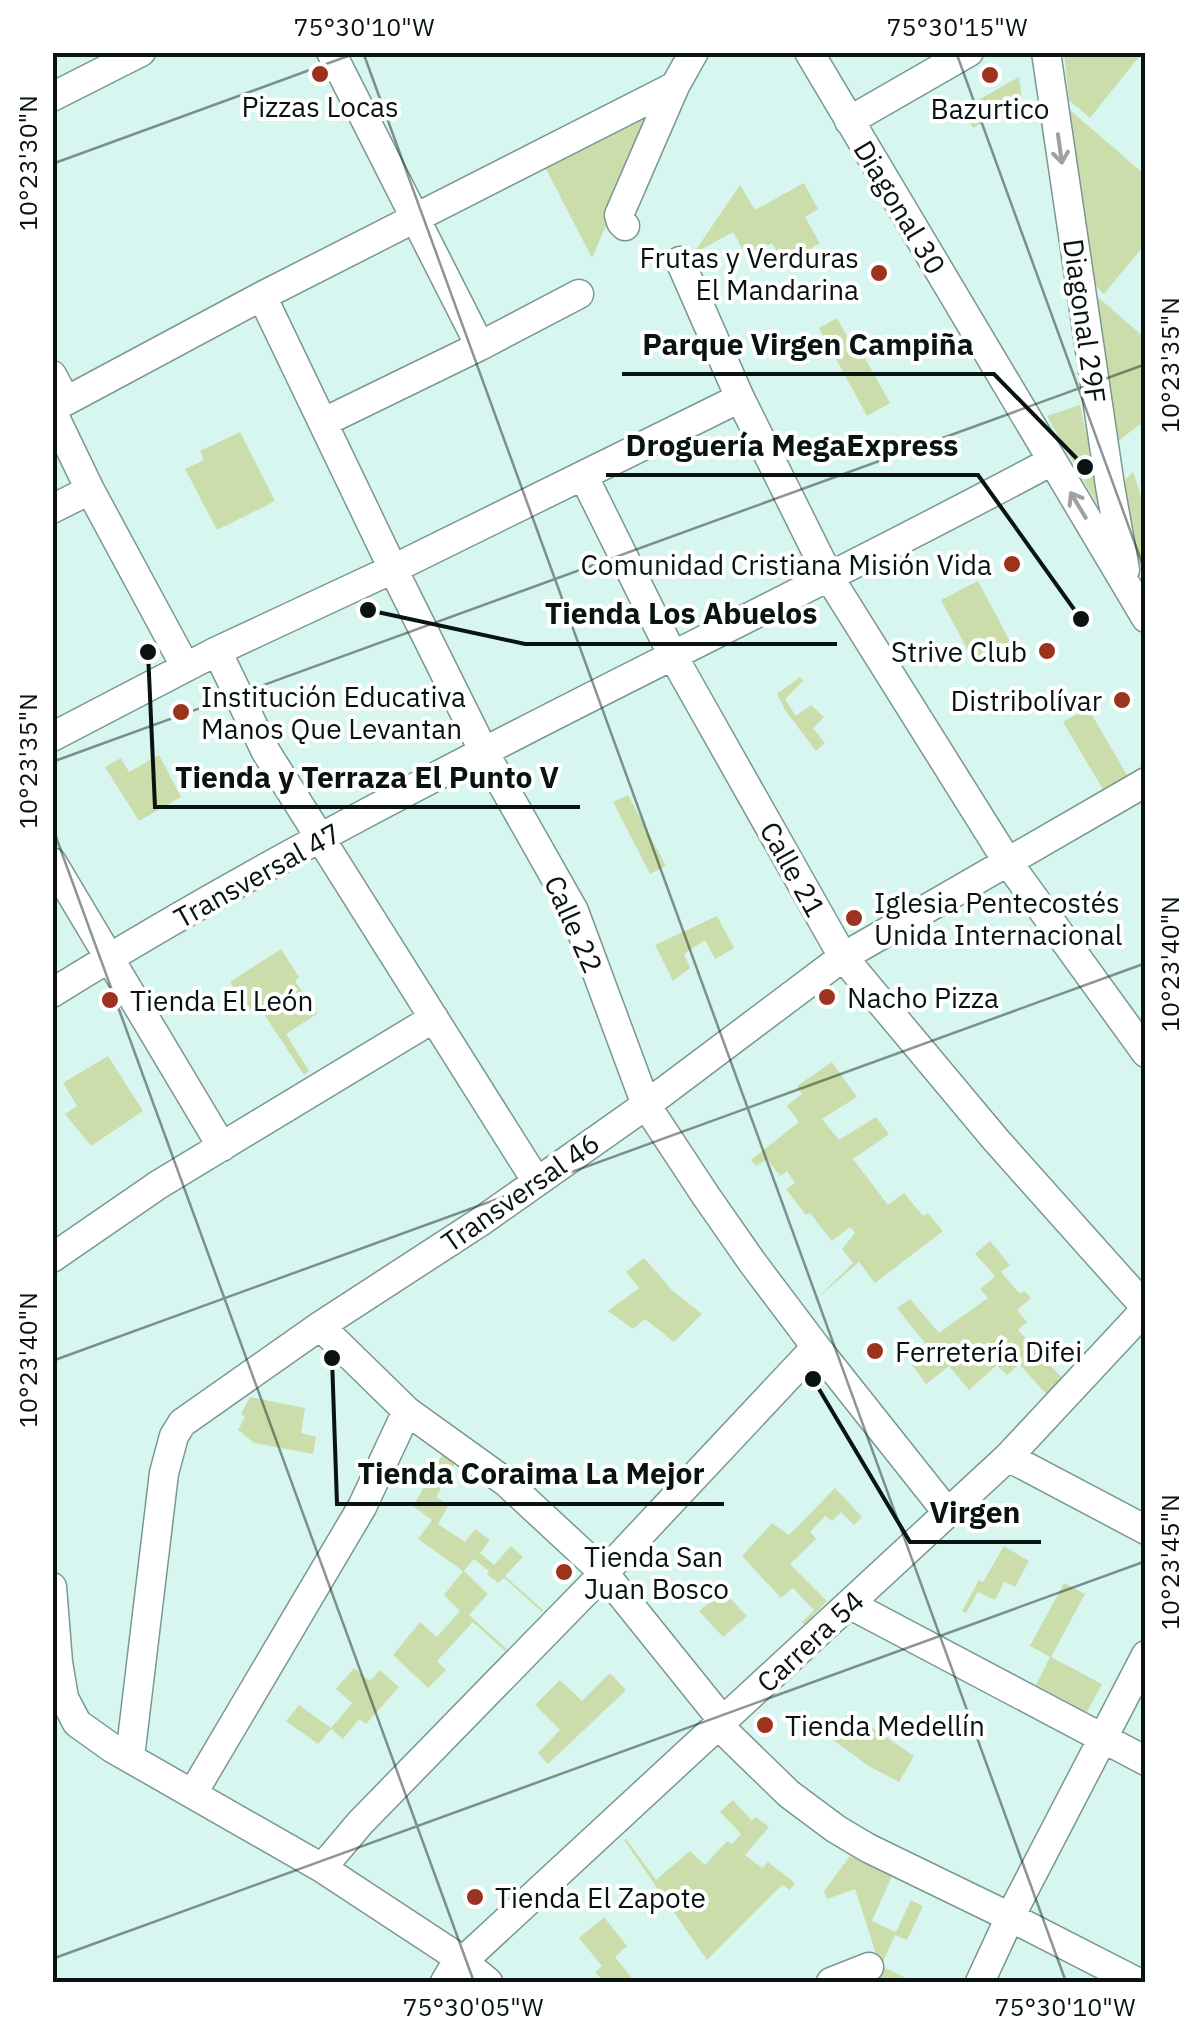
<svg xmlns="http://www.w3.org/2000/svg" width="1198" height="2035" viewBox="0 0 1198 2035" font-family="'IBM Plex Sans',sans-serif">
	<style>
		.green { fill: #ccddac }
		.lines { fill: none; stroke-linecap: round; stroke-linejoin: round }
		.minor-casing { stroke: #7a9792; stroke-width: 31 }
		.minor { stroke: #fff; stroke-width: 28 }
		.oneway { stroke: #9da1a0 }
		.ticks { fill: none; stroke: #091412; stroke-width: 2.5; stroke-opacity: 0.45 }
		.poi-dot { fill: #9c331e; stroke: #fff; stroke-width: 4 }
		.labels { text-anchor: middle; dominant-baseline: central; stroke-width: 8; stroke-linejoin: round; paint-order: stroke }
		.poi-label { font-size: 28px; fill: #091412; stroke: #fff; text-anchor: start }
		.street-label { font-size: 28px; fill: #091412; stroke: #fff }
		.leader { fill: none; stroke: #091412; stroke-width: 4 }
		.callout-dot { fill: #091412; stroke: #fff; stroke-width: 4 }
		.callout-label { font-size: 30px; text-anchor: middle; font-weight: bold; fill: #091412; stroke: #fff; stroke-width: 8; stroke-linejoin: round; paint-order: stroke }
		.neatline { fill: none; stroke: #091412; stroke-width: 4 }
		.ticks-label { font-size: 25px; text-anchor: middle; fill: #091412 }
	</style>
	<rect width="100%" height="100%" fill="#d7f6f0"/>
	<path class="green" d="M1064 53V52L1142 53 1090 118 1069 100Z
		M1019 77 1022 101 973 128 962 109Z
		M656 110 592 258 545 167Z
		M1070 110 1145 175V244L1104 294 1094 285Z
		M804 183 818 209 805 217 820 243 784 264 772 243 747 257 733 232 693 254 740 185 755 210Z
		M1092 292 1145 338V426L1139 425 1117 442Z
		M837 318 855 351 860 349 890 403 867 416 819 328Z
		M1080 405 1105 518 1047 416Z
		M240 432 275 501 217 530 185 469 204 460 200 451Z
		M1133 472 1145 508V577C1131 548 1128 515 1122 483Z
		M978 581 1012 645 975 664 941 600Z
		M800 677 803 681 785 699 796 716 811 705 824 717 813 728 825 743 816 751 785 710 777 694Z
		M1088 708 1128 777 1104 791 1063 722Z
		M159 755 181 797 139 821 105 767 121 758 129 772Z
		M628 795 666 866 650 874 613 802Z
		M717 916 734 948 715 959 705 940 684 954 690 968 673 981 655 945Z
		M281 949 299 977 295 981 317 1014 286 1034 309 1071 304 1075 258 1005 248 1011 230 982Z
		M108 1056 143 1111 91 1146 65 1114 77 1106 63 1083Z
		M832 1062 857 1097 822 1119 839 1140 876 1117 889 1134 853 1159 888 1205 904 1193 923 1216 928 1213 943 1231 875 1283 859 1262 813 1302 853 1263 842 1249 855 1233 850 1227 832 1241 810 1213 806 1215 786 1189 795 1183 787 1171 780 1176 767 1159 756 1166 751 1160 799 1122 787 1106 802 1094 797 1086Z
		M990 1241 1010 1265 1001 1272 1020 1294 1024 1291 1031 1298 1017 1310 1027 1322 1018 1330 1064 1380 1048 1396 1019 1364 1007 1375 997 1365 969 1390 949 1366 926 1384 906 1357 925 1343 897 1308 910 1299 939 1333 988 1298 980 1289 995 1276 975 1254Z
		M644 1258 672 1290 702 1314 674 1342 645 1319 633 1329 608 1311 639 1288 626 1272Z
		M250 1397 305 1408 301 1433 316 1437 313 1454 254 1443 238 1430 245 1417 241 1414Z
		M443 1454 455 1463 436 1497 449 1505 438 1524 465 1542 475 1529 490 1540 480 1553 494 1565 511 1546 523 1557 505 1576 543 1610 542 1612 504 1578 498 1583 487 1574 489 1571 474 1559 464 1571 488 1594 469 1615 507 1649 505 1651 473 1622 437 1661 446 1670 428 1688 393 1655 420 1622 437 1637 460 1611 444 1595 463 1571 418 1539 432 1520 413 1506Z
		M835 1488 862 1517 854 1525 841 1512 832 1521 825 1516 810 1532 816 1539 790 1564 827 1601 804 1625 802 1622 814 1610 793 1588 781 1598 742 1556 772 1523 789 1535Z
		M1004 1546 1029 1561 1015 1587 1004 1582 995 1600 978 1592 966 1613 962 1611 979 1580 983 1582Z
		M1064 1583 1085 1594 1051 1657 1102 1684 1087 1712 1036 1685 1050 1657 1030 1646Z
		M723 1591 747 1616 723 1637 699 1611Z
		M354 1668 370 1681 380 1670 399 1687 366 1724 359 1719 343 1739 331 1729 318 1744 286 1721 299 1705 331 1728 352 1703 336 1689Z
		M610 1673 626 1690 548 1764 538 1753 560 1730 535 1705 560 1680 582 1701Z
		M849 1712 914 1756 899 1782 867 1765 828 1736Z
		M733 1800 752 1821 756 1817 769 1827 745 1855 762 1868 768 1862 795 1883 790 1890 782 1885 707 1960 624 1840 626 1839 656 1880 690 1851 705 1865 727 1841 732 1844 741 1834 720 1812Z
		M850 1856 892 1876 872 1921 896 1932 911 1900 923 1906 907 1940 895 1935 881 1966 914 1982H859L880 1966 855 1889 827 1899 824 1891Z
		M604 1917 627 1946 615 1957 635 1982H604L595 1972 602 1966 579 1938Z"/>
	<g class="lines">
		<defs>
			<path id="minor" d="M331 52 480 346
				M809 52 1146 618
				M1046 52 1110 486 1125 570
				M52 97 141 52
				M849 121 969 52
				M625 226 621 222 619 215 675 86 694 52
				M680 261 740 398 829 577 1007 861 1146 1053
				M262 296 393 569 484 752 574 911 646 1105 706 1196 752 1262 816 1347 947 1512
				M52 375 66 401 52 407
				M66 401 262 296 675 86
				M52 411 90 490 185 666
				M324 422 480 346 579 294
				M584 477 673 656 843 957 996 1140 1146 1308
				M52 509 90 490
				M217 651 266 752 537 1182
				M52 737 217 651 393 569 740 398
				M52 862 222 1147
				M52 993C373 793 720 639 1052 461
				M52 1258 158 1185 434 1018
				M320 1326 407 1411 507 1483 604 1573 723 1721
				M1008 1457 1146 1530
				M52 1587 58 1662 64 1698 77 1723 112 1748 322 1868 459 1958 488 1982
				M849 1604 1146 1761
				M718 1725 789 1794 836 1829 868 1848 1010 1917 1137 1982
				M130 1757 164 1473 174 1436 182 1423 320 1326 480 1222 646 1105 843 957 1146 782
				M193 1793 362 1507 407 1411
				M322 1868 360 1823 604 1573 816 1347
				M463 1961 1008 1457 1146 1309
				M445 1982 459 1958
				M831 1982 869 1967
				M980 1982 1010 1917 1146 1655"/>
		</defs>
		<use href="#minor" class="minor-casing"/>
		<use href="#minor" class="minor"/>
	</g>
	<defs><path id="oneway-shaft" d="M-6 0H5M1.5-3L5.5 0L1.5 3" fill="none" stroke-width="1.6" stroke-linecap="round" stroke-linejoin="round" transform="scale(2.5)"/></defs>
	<g class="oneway">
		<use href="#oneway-shaft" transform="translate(1060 149) rotate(82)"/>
		<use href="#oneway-shaft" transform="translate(1078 505) rotate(-121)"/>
	</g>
	<path class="ticks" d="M363 52 1066 1982M956 52 1146 574M52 164 359 52M52 762 1146 364M52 826 474 1982M52 1361 1146 963M52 1959 1146 1561"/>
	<g class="poi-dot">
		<circle cx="320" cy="74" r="10"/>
		<circle cx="990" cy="75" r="10"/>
		<circle cx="879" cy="273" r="10"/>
		<circle cx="1012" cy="564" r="10"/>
		<circle cx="1047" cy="651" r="10"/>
		<circle cx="1122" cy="700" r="10"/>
		<circle cx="181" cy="712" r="10"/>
		<circle cx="854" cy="918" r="10"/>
		<circle cx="827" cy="997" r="10"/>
		<circle cx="110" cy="1000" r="10"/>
		<circle cx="875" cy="1351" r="10"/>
		<circle cx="564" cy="1572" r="10"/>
		<circle cx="765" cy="1725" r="10"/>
		<circle cx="475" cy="1897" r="10"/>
	</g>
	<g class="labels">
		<g class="poi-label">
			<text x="320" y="106" text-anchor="middle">Pizzas Locas</text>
			<text x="990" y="108" text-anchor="middle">Bazurtico</text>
			<text x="859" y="257" text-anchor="end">Frutas y Verduras<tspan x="859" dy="32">El Mandarina</tspan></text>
			<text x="992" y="564" text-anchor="end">Comunidad Cristiana Misión Vida</text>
			<text x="1027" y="651" text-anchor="end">Strive Club</text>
			<text x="201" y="696">Institución Educativa<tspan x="201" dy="32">Manos Que Levantan</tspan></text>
			<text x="1102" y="700" text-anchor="end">Distribolívar</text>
			<text x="874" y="902">Iglesia Pentecostés<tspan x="874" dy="32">Unida Internacional</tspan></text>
			<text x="847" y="997">Nacho Pizza</text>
			<text x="130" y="1000">Tienda El León</text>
			<text x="895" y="1351">Ferretería Difei</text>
			<text x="584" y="1556">Tienda San<tspan x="584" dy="32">Juan Bosco</tspan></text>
			<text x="785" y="1725">Tienda Medellín</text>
			<text x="495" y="1897">Tienda El Zapote</text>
		</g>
		<g class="street-label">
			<text transform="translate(900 207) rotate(59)">Diagonal 30</text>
			<text transform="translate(1085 321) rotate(82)">Diagonal 29F</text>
			<text transform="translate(793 869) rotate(61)">Calle 21</text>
			<text transform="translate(257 875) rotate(-29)">Transversal 47</text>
			<text transform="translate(574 924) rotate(66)">Calle 22</text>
			<text transform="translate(520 1192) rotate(-35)">Transversal 46</text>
			<text transform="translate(810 1641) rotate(-43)">Carrera 54</text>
		</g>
	</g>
	<path class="leader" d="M1085 467L994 374H622M1081 619L978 475H606M368 610L525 644H837M148 652L155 807H580M332 1358L337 1504H724M813 1379L910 1542H1041"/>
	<g class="callout-dot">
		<circle cx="1085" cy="467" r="10"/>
		<circle cx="1081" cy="619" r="10"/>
		<circle cx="368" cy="610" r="10"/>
		<circle cx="148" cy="652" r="10"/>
		<circle cx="332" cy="1358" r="10"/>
		<circle cx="813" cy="1379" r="10"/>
	</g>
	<g class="callout-label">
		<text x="808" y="355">Parque Virgen Campiña</text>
		<text x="792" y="456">Droguería MegaExpress</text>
		<text x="681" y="624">Tienda Los Abuelos</text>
		<text x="367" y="788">Tienda y Terraza El Punto V</text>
		<text x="531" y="1484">Tienda Coraima La Mejor</text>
		<text x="975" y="1523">Virgen</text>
	</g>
	<rect width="1198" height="2035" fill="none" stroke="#ffffff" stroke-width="110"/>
	<rect x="55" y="55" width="1088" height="1925" class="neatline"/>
	<g class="ticks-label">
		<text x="364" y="36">75°30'10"W</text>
		<text x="957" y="36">75°30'15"W</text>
		<text transform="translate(28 163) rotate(-90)" y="9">10°23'30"N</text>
		<text transform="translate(1170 365) rotate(-90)" y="9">10°23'35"N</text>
		<text transform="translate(28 761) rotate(-90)" y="9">10°23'35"N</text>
		<text transform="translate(1170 964) rotate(-90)" y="9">10°23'40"N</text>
		<text transform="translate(28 1360) rotate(-90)" y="9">10°23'40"N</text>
		<text transform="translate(1170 1562) rotate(-90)" y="9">10°23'45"N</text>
		<text x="473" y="2016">75°30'05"W</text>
		<text x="1065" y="2016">75°30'10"W</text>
	</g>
</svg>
